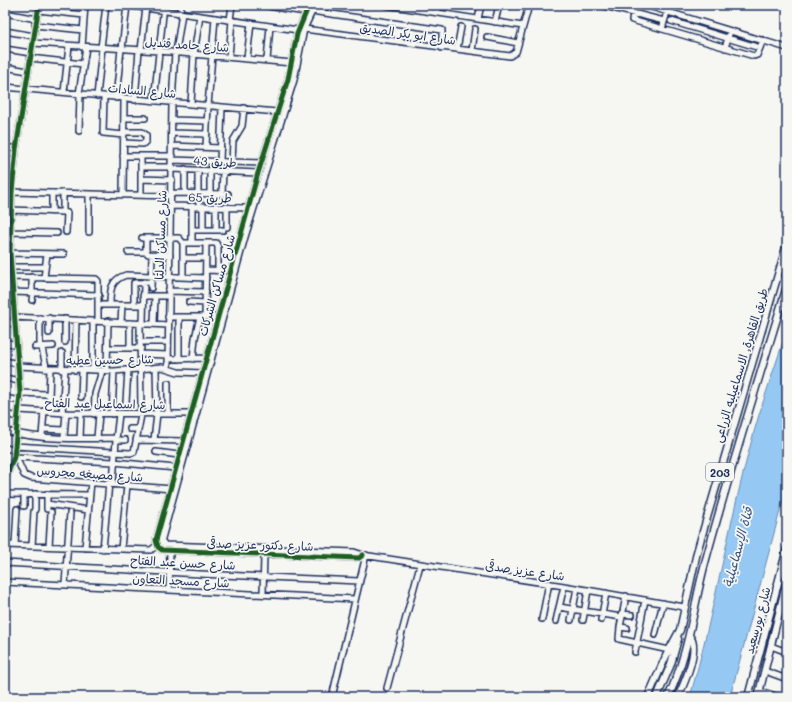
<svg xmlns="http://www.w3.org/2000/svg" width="792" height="702" viewBox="0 0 792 702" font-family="Mali,'Playpen Sans Arabic',sans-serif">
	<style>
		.water { fill: #95c9f3; stroke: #648bb7 }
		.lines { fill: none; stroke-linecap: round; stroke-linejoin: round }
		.minor-casing { stroke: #1b2f5e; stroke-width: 8 }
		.major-casing { stroke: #1b2f5e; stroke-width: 9 }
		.minor { stroke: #f6f6f2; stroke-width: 5 }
		.major { stroke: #f6f6f2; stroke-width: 6 }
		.cycleway-casing { stroke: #f6f6f2; stroke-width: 8 }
		.cycleway { stroke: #1b5e20; stroke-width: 5 }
		.labels { text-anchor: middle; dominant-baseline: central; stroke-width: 3.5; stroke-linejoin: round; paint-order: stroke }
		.shield { fill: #f6f6f2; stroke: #5d6b8a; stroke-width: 1 }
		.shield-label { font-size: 11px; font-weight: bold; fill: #1b2f5e }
		.street-label { font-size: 12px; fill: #1b2f5e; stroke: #f6f6f2 }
		.water-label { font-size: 13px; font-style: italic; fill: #3a5683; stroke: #f6f6f2 }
	</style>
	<rect width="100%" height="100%" fill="#f6f6f2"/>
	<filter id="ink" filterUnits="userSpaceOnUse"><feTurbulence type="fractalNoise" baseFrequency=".025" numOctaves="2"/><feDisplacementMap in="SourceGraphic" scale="8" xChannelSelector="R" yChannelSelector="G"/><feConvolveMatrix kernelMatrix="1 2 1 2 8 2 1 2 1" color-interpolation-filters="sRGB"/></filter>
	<g filter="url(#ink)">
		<path class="water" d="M787 330V485L730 697H690C714 613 728 527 751 443 761 405 775 367 787 330Z"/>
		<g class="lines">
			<defs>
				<path id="minor" d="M125 5 298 30
					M262 5 305 12
					M309 5 297 34 288 79 258 173 156 540 158 547 162 550 359 558 363 555
					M386 5 523 26
					M601 5 664 21
					M645 5 787 48
					M38 10 84 15
					M311 11 442 30V48
					M633 12 632 20 754 56 757 55 763 40
					M5 13 37 19
					M180 13 181 5
					M437 13 439 5
					M478 19 481 5
					M230 20 232 5
					M671 21 760 48
					M495 22 499 5
					M35 25 83 30
					M304 29 510 56 516 52 529 5
					M662 29 667 12
					M5 31 34 36
					M487 37 518 43
					M33 43 159 51 292 63
					M82 47 85 5
					M101 48 106 5
					M725 48 730 31
					M5 49 31 53
					M122 49 127 5
					M457 49 461 27
					M141 50 146 7
					M472 51 475 29
					M176 52 182 13
					M229 57 232 20
					M30 58 83 64
					M247 58 251 23
					M267 60 270 26
					M5 67 28 71
					M5 87 277 112
					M64 92 69 46
					M79 94 86 47
					M97 96 102 48
					M104 97 103 133 124 135
					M116 98 121 49
					M135 100 139 50
					M154 101 164 5
					M191 104 194 54 200 16
					M124 118H145
					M172 120 207 121
					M79 131 80 94
					M124 132H142L146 135V141L143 144 124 143
					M172 133 207 134
					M172 146 221 148
					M5 147 16 149
					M206 147 208 106 215 18
					M123 156H172
					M5 159 15 162
					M172 160 261 163
					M220 161 222 107
					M232 161 233 141 242 126 244 108
					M141 167H172
					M172 169 258 173
					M185 169V193
					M198 170V194
					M141 179 172 180
					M12 192 171 196
					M52 193V212
					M63 193V212L67 213 66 232
					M172 193 228 194
					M210 194V170
					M222 194 223 171
					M123 195 124 99
					M141 195V156
					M171 206 248 208
					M199 206V194
					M203 206V230
					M216 206V230
					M227 207V227
					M11 210 63 212
					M192 230H223
					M10 232 57 233
					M89 232V194
					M142 238H179L183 243
					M146 238V250L148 254 170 255
					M183 243H216L218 247V271
					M183 243V277
					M192 243V206
					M128 252H146
					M10 253 64 254
					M183 258H206
					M10 267H45
					M206 270 230 271
					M11 277 96 279 98 281V321
					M32 277V293
					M44 278 47 254
					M5 285 12 287
					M151 288 152 255
					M168 291 206 292
					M12 292 99 295
					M143 296H168
					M32 300 33 293
					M189 302 205 303
					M5 304 13 306
					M99 305H143
					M110 305C110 291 110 280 126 275L206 278
					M134 305V283L151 282
					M14 317 168 325
					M168 317H217
					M179 317V359
					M205 317 206 243
					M40 318V346
					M5 322 15 324
					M121 322 122 305
					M143 324 144 282
					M154 324 155 296
					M49 333V318
					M5 342 16 345
					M65 342V319
					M141 342H168
					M42 346C42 355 46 360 46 369
					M35 347 53 346
					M108 348H141
					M130 348V323
					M141 354 168 355
					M168 359 206 358
					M193 359 195 338 200 317
					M5 361 18 364
					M18 366 114 371 162 367 178 372 202 373
					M168 368 172 103 175 52
					M62 370V353
					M75 370 76 320
					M93 370V321
					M107 371 108 321
					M5 378 19 381
					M168 383V414
					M20 393 46 394
					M49 397 50 369
					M81 397 82 370
					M5 398 20 401
					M126 402 128 370
					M19 410 66 413 190 414
					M62 413 65 370
					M5 414 18 417
					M94 414 95 394 102 371
					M112 414 114 371
					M43 429 64 430
					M130 429H138
					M5 431C41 440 79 439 116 438
					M42 436 44 411
					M64 437 66 413
					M80 438 81 413
					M97 438 99 414
					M116 440H125
					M136 440 183 441
					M154 440 157 414 156 368
					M15 446 130 453 134 452 141 415 140 323
					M5 448 15 450
					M156 452 179 455
					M15 457 114 462 175 468
					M16 457 24 475 31 478 172 489
					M5 480 14 457 20 393 10 253 12 192 16 149 39 5
					M113 483 116 440 119 414
					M5 494 90 495
					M24 494V506
					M35 494V509
					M47 504 88 510
					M47 509V494
					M161 540 165 545 354 552 363 555 564 586 684 607
					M5 545 151 550 161 542 245 237 294 80 304 29 315 5
					M15 545 17 509
					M32 546 34 511
					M49 546 51 512
					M85 548 91 482
					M103 549 109 483
					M121 549 127 485
					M5 563 200 574 359 581
					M5 582 355 599
					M65 584 70 513
					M169 590 170 550
					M263 594 264 555
					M626 596 620 627 619 639 669 650
					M559 607 621 617
					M622 614 632 615
					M542 619 549 583
					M571 620 577 588
					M583 620 588 590
					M601 620 606 593
					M556 621 564 586
					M620 627 627 628
					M655 635 663 603
					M771 646 787 652
					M635 652 645 600
					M765 671 787 679
					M387 688 420 565
					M760 691 779 697
					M332 697 366 555"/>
				<path id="major" d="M648 697 666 656 680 630 697 552 787 244
					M657 697 671 664 678 639
					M668 697C689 654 693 608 705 563 730 470 759 378 787 286
					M678 697C684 684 700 648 690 637
					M748 697 787 549
					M758 697 787 581"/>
			</defs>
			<use href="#minor" class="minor-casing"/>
			<use href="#major" class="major-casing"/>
			<use href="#minor" class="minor"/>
			<use href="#major" class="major"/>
			<defs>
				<path id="cycleway" d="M309 5 297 34 288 79 258 173 156 540 158 547 162 550 359 558 363 555
					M5 480 14 457 20 393 10 253 12 192 16 149 39 5"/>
			</defs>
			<use href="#cycleway" class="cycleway-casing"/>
			<use href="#cycleway" class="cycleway"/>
		</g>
	</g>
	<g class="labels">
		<rect class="shield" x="706" y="463" width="28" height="18" rx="3"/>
		<g class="shield-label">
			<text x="720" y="472">203</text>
		</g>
		<g class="street-label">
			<text transform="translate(408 33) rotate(8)">شارع ابو بكر الصديق</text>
			<text transform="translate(187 44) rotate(4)">شارع حامد قنديل</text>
			<text transform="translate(142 90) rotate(5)">شارع السادات</text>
			<text transform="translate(215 161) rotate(3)">طريق 43</text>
			<text transform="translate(210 197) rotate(1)">طريق 65</text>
			<text transform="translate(160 235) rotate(-88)">شارع مساكن الدلتا</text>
			<text transform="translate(216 285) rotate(-74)">شارع مساكن الشركات</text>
			<text transform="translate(110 359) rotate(-1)">شارع حسين عطيه</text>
			<text transform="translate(740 365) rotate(-73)">طريق القاهرة, الاسماعيليه الزراعى</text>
			<text transform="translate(105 403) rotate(1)">شارع اسماعيل عبد الفتاح</text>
			<text transform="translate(90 473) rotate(4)">شارع مصبغه محروس</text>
			<text transform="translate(260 544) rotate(2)">شارع دكتور عزيز صدقى</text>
			<text transform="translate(183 562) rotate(3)">شارع حسن عبد الفتاح</text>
			<text transform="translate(525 570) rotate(8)">شارع عزيز صدقى</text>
			<text transform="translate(181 580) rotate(3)">شارع مسجد التعاون</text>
			<text transform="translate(757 620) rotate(-75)">شارع بورسعيد</text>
		</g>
		<g class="water-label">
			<text transform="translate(737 547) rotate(-75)">قناة الإسماعيلية</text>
		</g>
	</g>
	<rect width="792" height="702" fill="none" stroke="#f6f6f2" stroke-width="20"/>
	<rect x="10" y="10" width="772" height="682" fill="none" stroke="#1b2f5e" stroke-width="1.5" filter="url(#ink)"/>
</svg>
